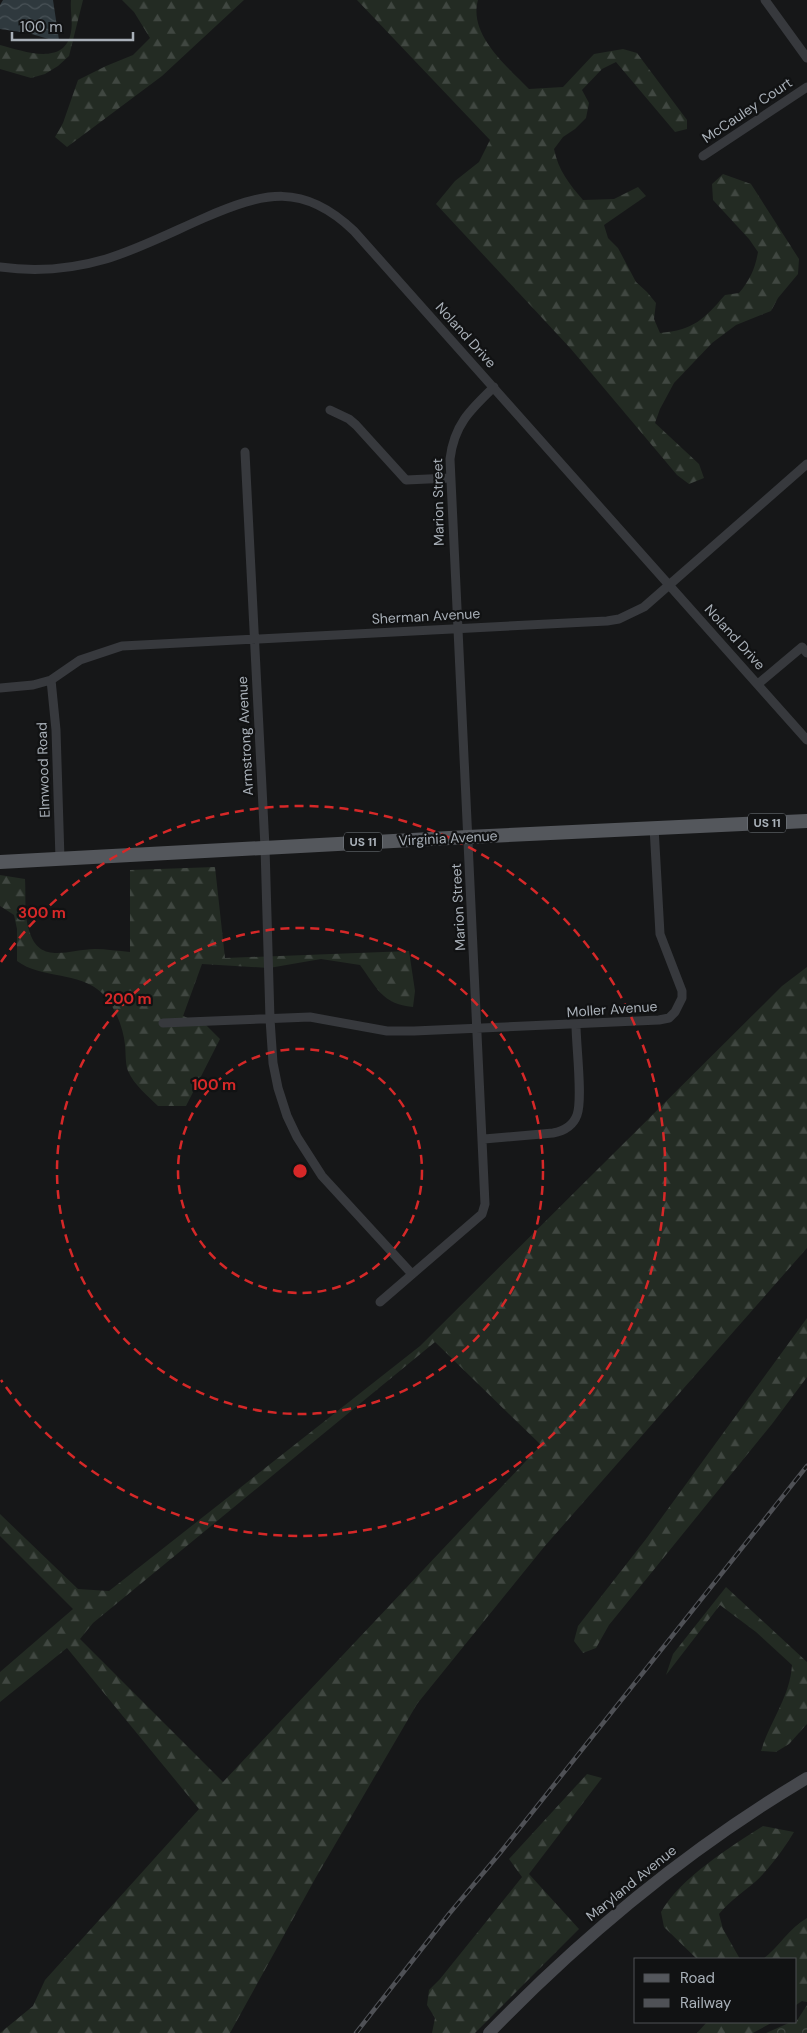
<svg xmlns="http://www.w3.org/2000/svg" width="807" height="2033" viewBox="0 0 807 2033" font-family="'DM Sans',sans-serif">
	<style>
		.forest { fill: url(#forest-firs); fill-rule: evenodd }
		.park { fill: url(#park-crowns) }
		.water { fill: url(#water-waves) }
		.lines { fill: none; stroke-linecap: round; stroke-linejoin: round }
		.minor { stroke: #37393d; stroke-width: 9 }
		.secondary { stroke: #46484d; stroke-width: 12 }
		.primary { stroke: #54575c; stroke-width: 14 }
		.rail-casing { stroke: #4f5156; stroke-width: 4.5 }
		.rail { stroke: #111213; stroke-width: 2.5; stroke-dasharray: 8; stroke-linecap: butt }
		.ring { fill: none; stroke: #d62828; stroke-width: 2.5; stroke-dasharray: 9 6 }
		.labels { text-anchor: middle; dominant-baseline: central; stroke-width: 4.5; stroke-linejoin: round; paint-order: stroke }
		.shield { fill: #111213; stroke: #7b8186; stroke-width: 1 }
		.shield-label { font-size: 12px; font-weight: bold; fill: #a9b0b8 }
		.street-label { font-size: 14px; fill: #a9b0b8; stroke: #111213 }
		.centre { fill: #d62828; stroke: #111213; stroke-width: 2.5 }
		.ring-label { font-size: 15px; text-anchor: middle; font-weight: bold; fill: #d62828; stroke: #111213; stroke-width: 4.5; stroke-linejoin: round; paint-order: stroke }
	</style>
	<defs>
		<pattern id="forest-firs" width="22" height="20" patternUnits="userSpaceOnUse" patternTransform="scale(1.25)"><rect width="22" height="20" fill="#232b23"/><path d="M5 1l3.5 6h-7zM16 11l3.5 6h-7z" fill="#404741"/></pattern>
		<pattern id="park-crowns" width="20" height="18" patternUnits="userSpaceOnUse" patternTransform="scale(1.25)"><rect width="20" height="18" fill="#232b23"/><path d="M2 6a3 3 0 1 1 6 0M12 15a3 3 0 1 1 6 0" fill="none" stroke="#404741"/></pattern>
		<pattern id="water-waves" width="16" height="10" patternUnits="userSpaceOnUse" patternTransform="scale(1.25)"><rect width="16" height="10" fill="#2f393e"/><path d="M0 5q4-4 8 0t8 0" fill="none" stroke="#4a5358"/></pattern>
	</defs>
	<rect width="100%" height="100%" fill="#161718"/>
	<path class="forest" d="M71 0H83L69 56 58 66 45 74 31 78 0 69V45C23 51 65 67 71 32 73 22 70 10 71 0Z
		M122 0H244L162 76 67 147 55 137 63 123 78 80 106 66 133 55 150 38 134 12Z
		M357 0H478C468 35 508 67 529 89L563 87 594 54 623 49 637 53 687 120V129L675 132 616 62 602 69 582 90 589 103 586 118 575 129 563 137 554 149C558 170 570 185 583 200L614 199 638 187 646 196 604 225 608 238 618 248 636 282 647 292 656 303 654 319 660 333C694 330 704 319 725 295L739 293C750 280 755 269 758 252L749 239 713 200 712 184 723 174 751 184 799 259 798 274 778 298 771 311 736 325 712 343 674 383 660 409 655 423 699 464 704 478 689 484 677 475 571 349 436 204 455 181 479 162 490 140Z
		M215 867 225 958 409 951 415 991 413 1007C382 1004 377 988 360 965L321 959 269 968 202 964 183 1016 206 1025 220 1039 186 1106H158C148 1096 134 1085 128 1071 125 1063 126 1053 125 1045 123 1026 115 1007 102 993 79 971 41 979 17 961V929L14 915 0 906V875L25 879C26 895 24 915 29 930 39 966 69 949 95 949 106 949 118 951 130 952V870Z
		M807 967V1248L544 1547 417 1704 315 1879 230 2033H0L33 2006 45 1980 199 1809 67 1648 0 1702V1672L73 1609 0 1536V1514L78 1589 109 1591 420 1346 782 986ZM435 1342 541 1445 223 1782 80 1639 93 1623Z
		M807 1318V1377L772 1424 609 1625 596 1648 583 1653 574 1641 578 1626 646 1539Z
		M726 1587 807 1662V1724L789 1744 776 1752 761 1751C770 1721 790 1697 792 1665L756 1632 720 1605 666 1675 673 1654Z
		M587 1774 602 1778 529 1874 579 1929 475 2033H432L435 2018 427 2005 429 1990 440 1979 522 1877 509 1859Z
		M763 1826 794 1832C783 1850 770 1868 755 1882 742 1893 730 1901 719 1914L723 1929 740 1959H697L664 1927 661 1912C680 1878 730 1847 763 1826Z
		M807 1918V2002L802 2001 796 2005V1959H763C779 1947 789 1928 807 1918Z
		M707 2022H773L753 2033H697Z"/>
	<path class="park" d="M807 2005V2033H766L791 2022H796Z"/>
	<path class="water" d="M3 0H53L59 40H52L28 33 0 29V5Z"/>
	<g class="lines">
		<path class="minor" d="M765 0 807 58
			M703 156 807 87
			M0 267C35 272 72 269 106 259 139 249 172 232 204 218 264 192 303 182 354 231L807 740
			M330 410 349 419 356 425 406 480 450 478
			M245 452 265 847 270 1019 273 1063 278 1088 287 1116 297 1137 322 1176 412 1274
			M51 680 56 730 60 859
			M758 684 802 647 807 653
			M0 688 33 685 51 680 80 660 122 646 607 621 619 619 644 607 807 464
			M163 1023 310 1017 387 1031H414L659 1020 669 1018 675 1012 682 998V991L660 934 654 827
			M484 1139 553 1133C564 1131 573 1126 577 1115 583 1099 576 1045 576 1025
			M380 1302 482 1214 485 1204 450 459C454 425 470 410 494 387"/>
		<path class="secondary" d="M489 2033C585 1934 689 1848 807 1778"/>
		<path class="primary" d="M0 862 468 837 807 821"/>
		<defs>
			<path id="rail" d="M356 2033 449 1914 500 1853 807 1466"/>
		</defs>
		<use href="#rail" class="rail-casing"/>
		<use href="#rail" class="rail"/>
	</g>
	<g class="ring">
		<circle cx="300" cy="1171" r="122"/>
		<circle cx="300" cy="1171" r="243"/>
		<path d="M1 962A365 365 0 1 1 1 1380"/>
	</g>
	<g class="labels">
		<g class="shield">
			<rect x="748" y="813.5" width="38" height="19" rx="4"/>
			<rect x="344" y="832.5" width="38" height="19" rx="4"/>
		</g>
		<g class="shield-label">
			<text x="767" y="823">US 11</text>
			<text x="363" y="842">US 11</text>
		</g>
		<g class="street-label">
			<text transform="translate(747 110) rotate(-34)">McCauley Court</text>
			<text transform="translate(466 335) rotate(48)">Noland Drive</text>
			<text transform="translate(438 502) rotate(-91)">Marion Street</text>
			<text transform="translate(426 616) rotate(-3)">Sherman Avenue</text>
			<text transform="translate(735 637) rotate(48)">Noland Drive</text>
			<text transform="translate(245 736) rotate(-93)">Armstrong Avenue</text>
			<text transform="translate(43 770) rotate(-92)">Elmwood Road</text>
			<text transform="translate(448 838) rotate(-3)">Virginia Avenue</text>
			<text transform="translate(458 907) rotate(-93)">Marion Street</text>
			<text transform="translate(612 1009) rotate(-4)">Moller Avenue</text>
			<text transform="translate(631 1883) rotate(-39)">Maryland Avenue</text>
		</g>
	</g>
	<circle cx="300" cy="1171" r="8" class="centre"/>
	<g class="ring-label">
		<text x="42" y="918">300 m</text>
		<text x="128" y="1004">200 m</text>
		<text x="214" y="1090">100 m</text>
	</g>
	<rect x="634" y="1958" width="162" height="65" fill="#111213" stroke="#4e5155"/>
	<rect x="644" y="1974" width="25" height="8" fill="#54575c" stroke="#4e5155"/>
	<text x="680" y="1983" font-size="15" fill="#a9b0b8">Road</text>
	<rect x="644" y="1999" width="25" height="8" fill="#4f5156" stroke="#4e5155"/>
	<text x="680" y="2008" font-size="15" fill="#a9b0b8">Railway</text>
	<path d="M12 32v8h121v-8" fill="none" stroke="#a9b0b8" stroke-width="2.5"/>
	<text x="20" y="32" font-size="15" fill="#a9b0b8" stroke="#111213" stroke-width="4" paint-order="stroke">100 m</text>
</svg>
